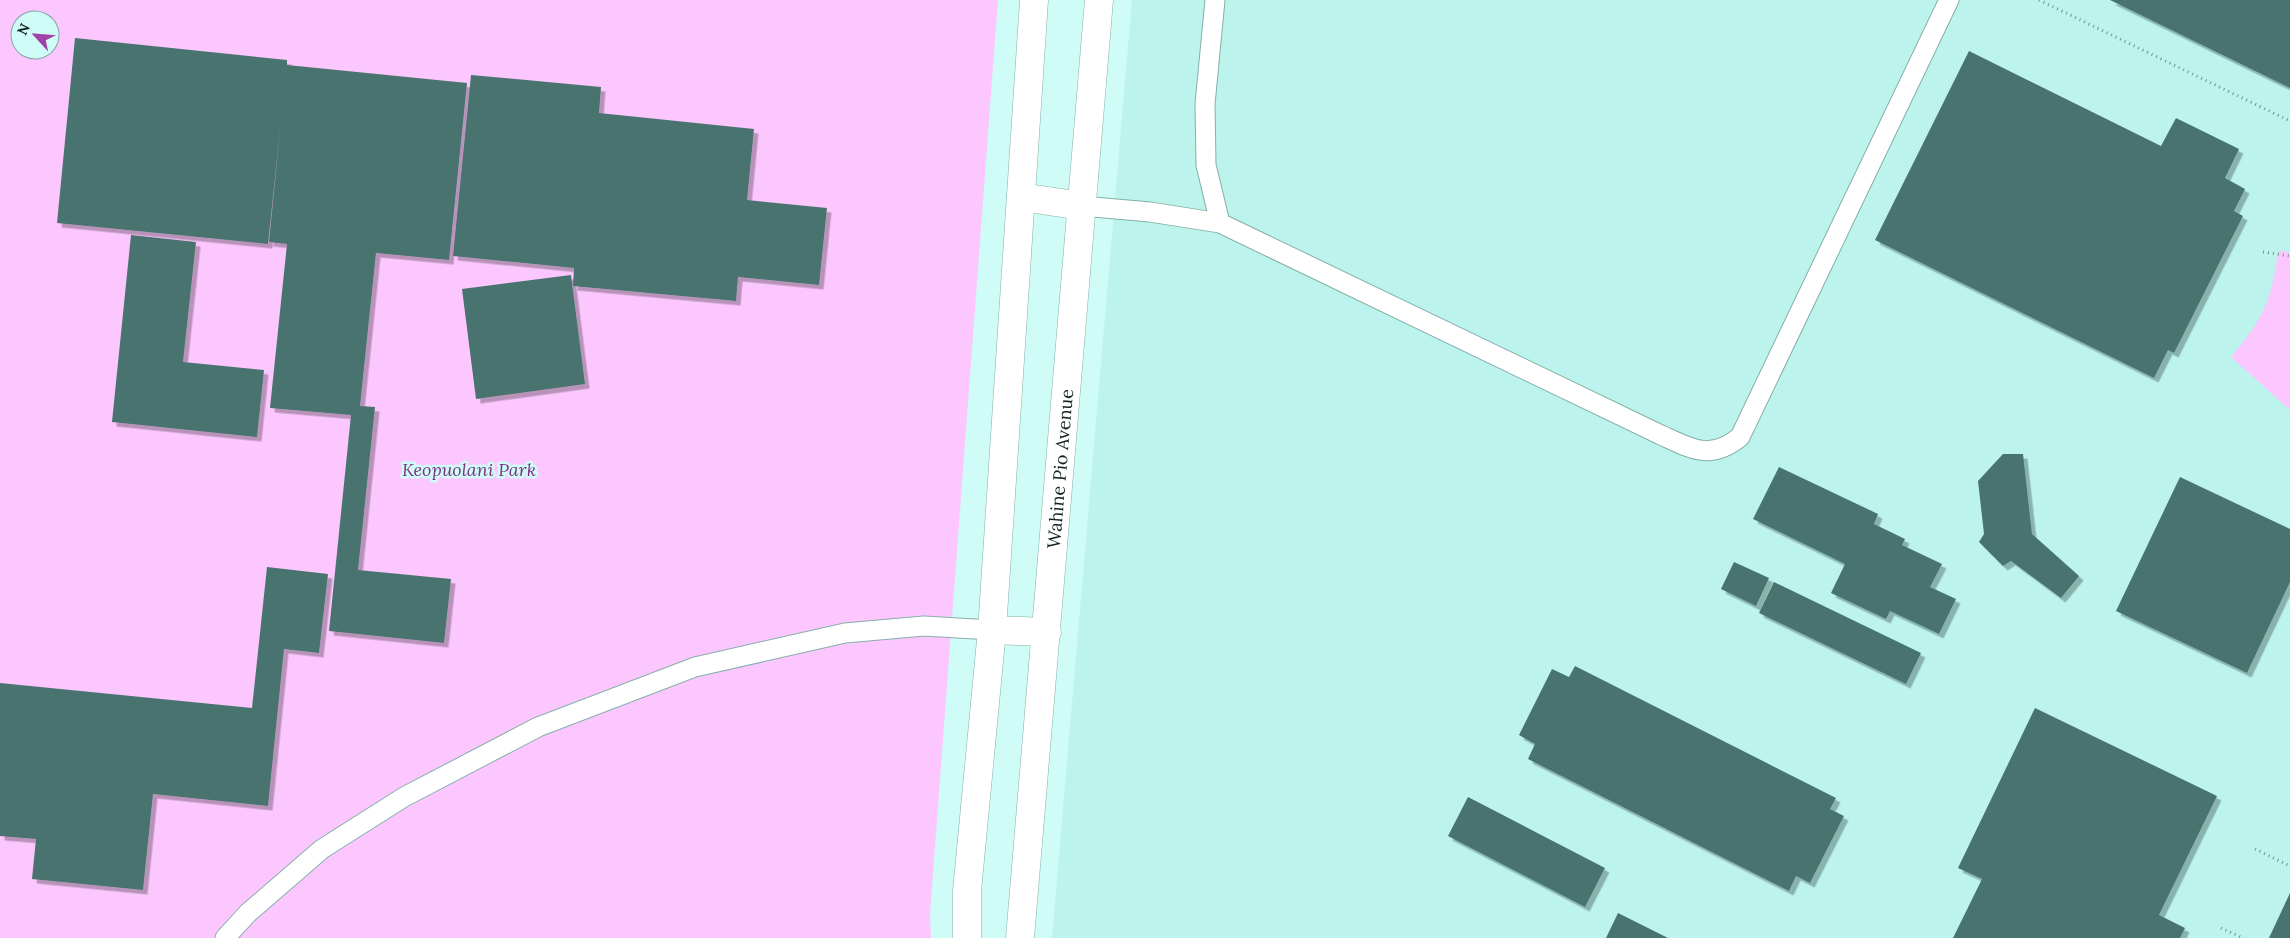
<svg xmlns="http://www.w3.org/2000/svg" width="2290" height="938" viewBox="0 0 2290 938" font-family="Lora,serif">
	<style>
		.built { fill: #bcf3ec }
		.green { fill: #fcc7fe; fill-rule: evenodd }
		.building { fill: #4a736e; filter: url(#shadow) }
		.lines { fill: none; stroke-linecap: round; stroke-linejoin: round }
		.service-casing { stroke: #85afaa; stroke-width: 21 }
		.minor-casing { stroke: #85afaa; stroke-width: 29 }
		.path { stroke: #73918e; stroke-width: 3; stroke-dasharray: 1 4; stroke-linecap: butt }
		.service { stroke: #fff; stroke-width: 19 }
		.minor { stroke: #fff; stroke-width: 28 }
		.labels { text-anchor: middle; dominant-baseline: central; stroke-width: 5; stroke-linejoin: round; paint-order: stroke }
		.park-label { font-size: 18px; font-style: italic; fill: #7c3181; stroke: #d0fcf7 }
		.street-label { font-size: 18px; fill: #122321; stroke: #d0fcf7 }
	</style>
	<defs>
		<filter id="shadow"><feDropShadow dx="4.5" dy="4.5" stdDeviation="0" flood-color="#0004"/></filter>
	</defs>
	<rect width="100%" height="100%" fill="#d0fcf7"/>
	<path class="built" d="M1132 0H2290V938H1052Z"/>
	<path class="green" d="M0 0H998L930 914 931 938H0ZM20 20H50V50H20Z
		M2278 251 2290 252V410L2231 357C2263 319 2272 301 2278 251Z"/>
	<path class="building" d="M2110 0H2290V88Z
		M75 38 287 60V65L467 83 449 260 376 253 360 406 375 407 358 570 451 579 444 643 329 631 351 415 270 408 287 244 269 242 281 121 268 244 57 223Z
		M1969 51 2161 146 2176 118 2239 149 2225 178 2245 189 2234 211 2243 216 2174 353 2168 350 2154 378 1875 240Z
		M471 75 601 87 599 113 754 129 747 200 827 208 819 285 738 277 736 301 573 286 574 268 453 256Z
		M131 235 196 242 183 362 264 370 257 437 112 422Z
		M571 275 585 384 476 399 462 289Z
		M2003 454H2023L2032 534 2079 576 2061 598 2011 561 2003 566 1979 542 1984 534 1978 481Z
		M1779 467 1878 514 1874 524 1905 539 1902 545 1942 564 1930 587 1956 599 1939 634 1890 611 1886 619 1831 593 1845 564 1753 519Z
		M2180 477 2290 529V582L2247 673 2116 611Z
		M1734 562 1769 578 1756 606 1721 589Z
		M267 567 328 574 319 653 284 649 268 806 153 794 143 890 32 879 36 839 0 836V683L252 708Z
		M1774 582 1921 653 1906 684 1759 613Z
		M1575 666 1836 798 1830 809 1844 816 1810 883 1796 876 1789 891 1528 759 1535 744 1519 735 1552 669 1569 677Z
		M2035 708 2217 796 2159 915 2185 928 2180 938H1953L1982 879 1958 868Z
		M1468 797 1605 868 1585 907 1448 836Z
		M2290 893V938H2269Z
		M1618 913 1668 938H1606Z"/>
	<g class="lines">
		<defs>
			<path id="service" d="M1082 206 1150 212 1220 223 1206 165 1205 104 1215 0
				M1220 223 1661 435C1692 449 1710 461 1740 437L1949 0
				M225 938 248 913 322 849 404 797 538 727 695 667 845 633 924 626 992 630"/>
			<g id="minor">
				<path d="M1021 197 1082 206"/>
				<path d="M992 630 1047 632"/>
				<path d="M967 938V891L992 630 1034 0"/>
				<path id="s1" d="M1020 938 1099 0"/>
			</g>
		</defs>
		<use href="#service" class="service-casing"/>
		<use href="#minor" class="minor-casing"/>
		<path class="path" d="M2039 0 2290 121
			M2263 252 2290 256
			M2255 849 2290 866
			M2221 928 2243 938"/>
		<use href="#service" class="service"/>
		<use href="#minor" class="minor"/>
	</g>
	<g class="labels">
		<g class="park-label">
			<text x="469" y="469">Keopuolani Park</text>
		</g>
		<g class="street-label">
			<text stroke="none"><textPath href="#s1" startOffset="471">Wahine Pio Avenue</textPath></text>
		</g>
	</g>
	<g transform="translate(35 35) rotate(296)"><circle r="24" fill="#d0fcf7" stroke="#84a5a1"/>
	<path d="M0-4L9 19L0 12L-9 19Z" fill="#a241a8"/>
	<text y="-8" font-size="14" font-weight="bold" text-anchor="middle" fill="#122321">N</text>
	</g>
</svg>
